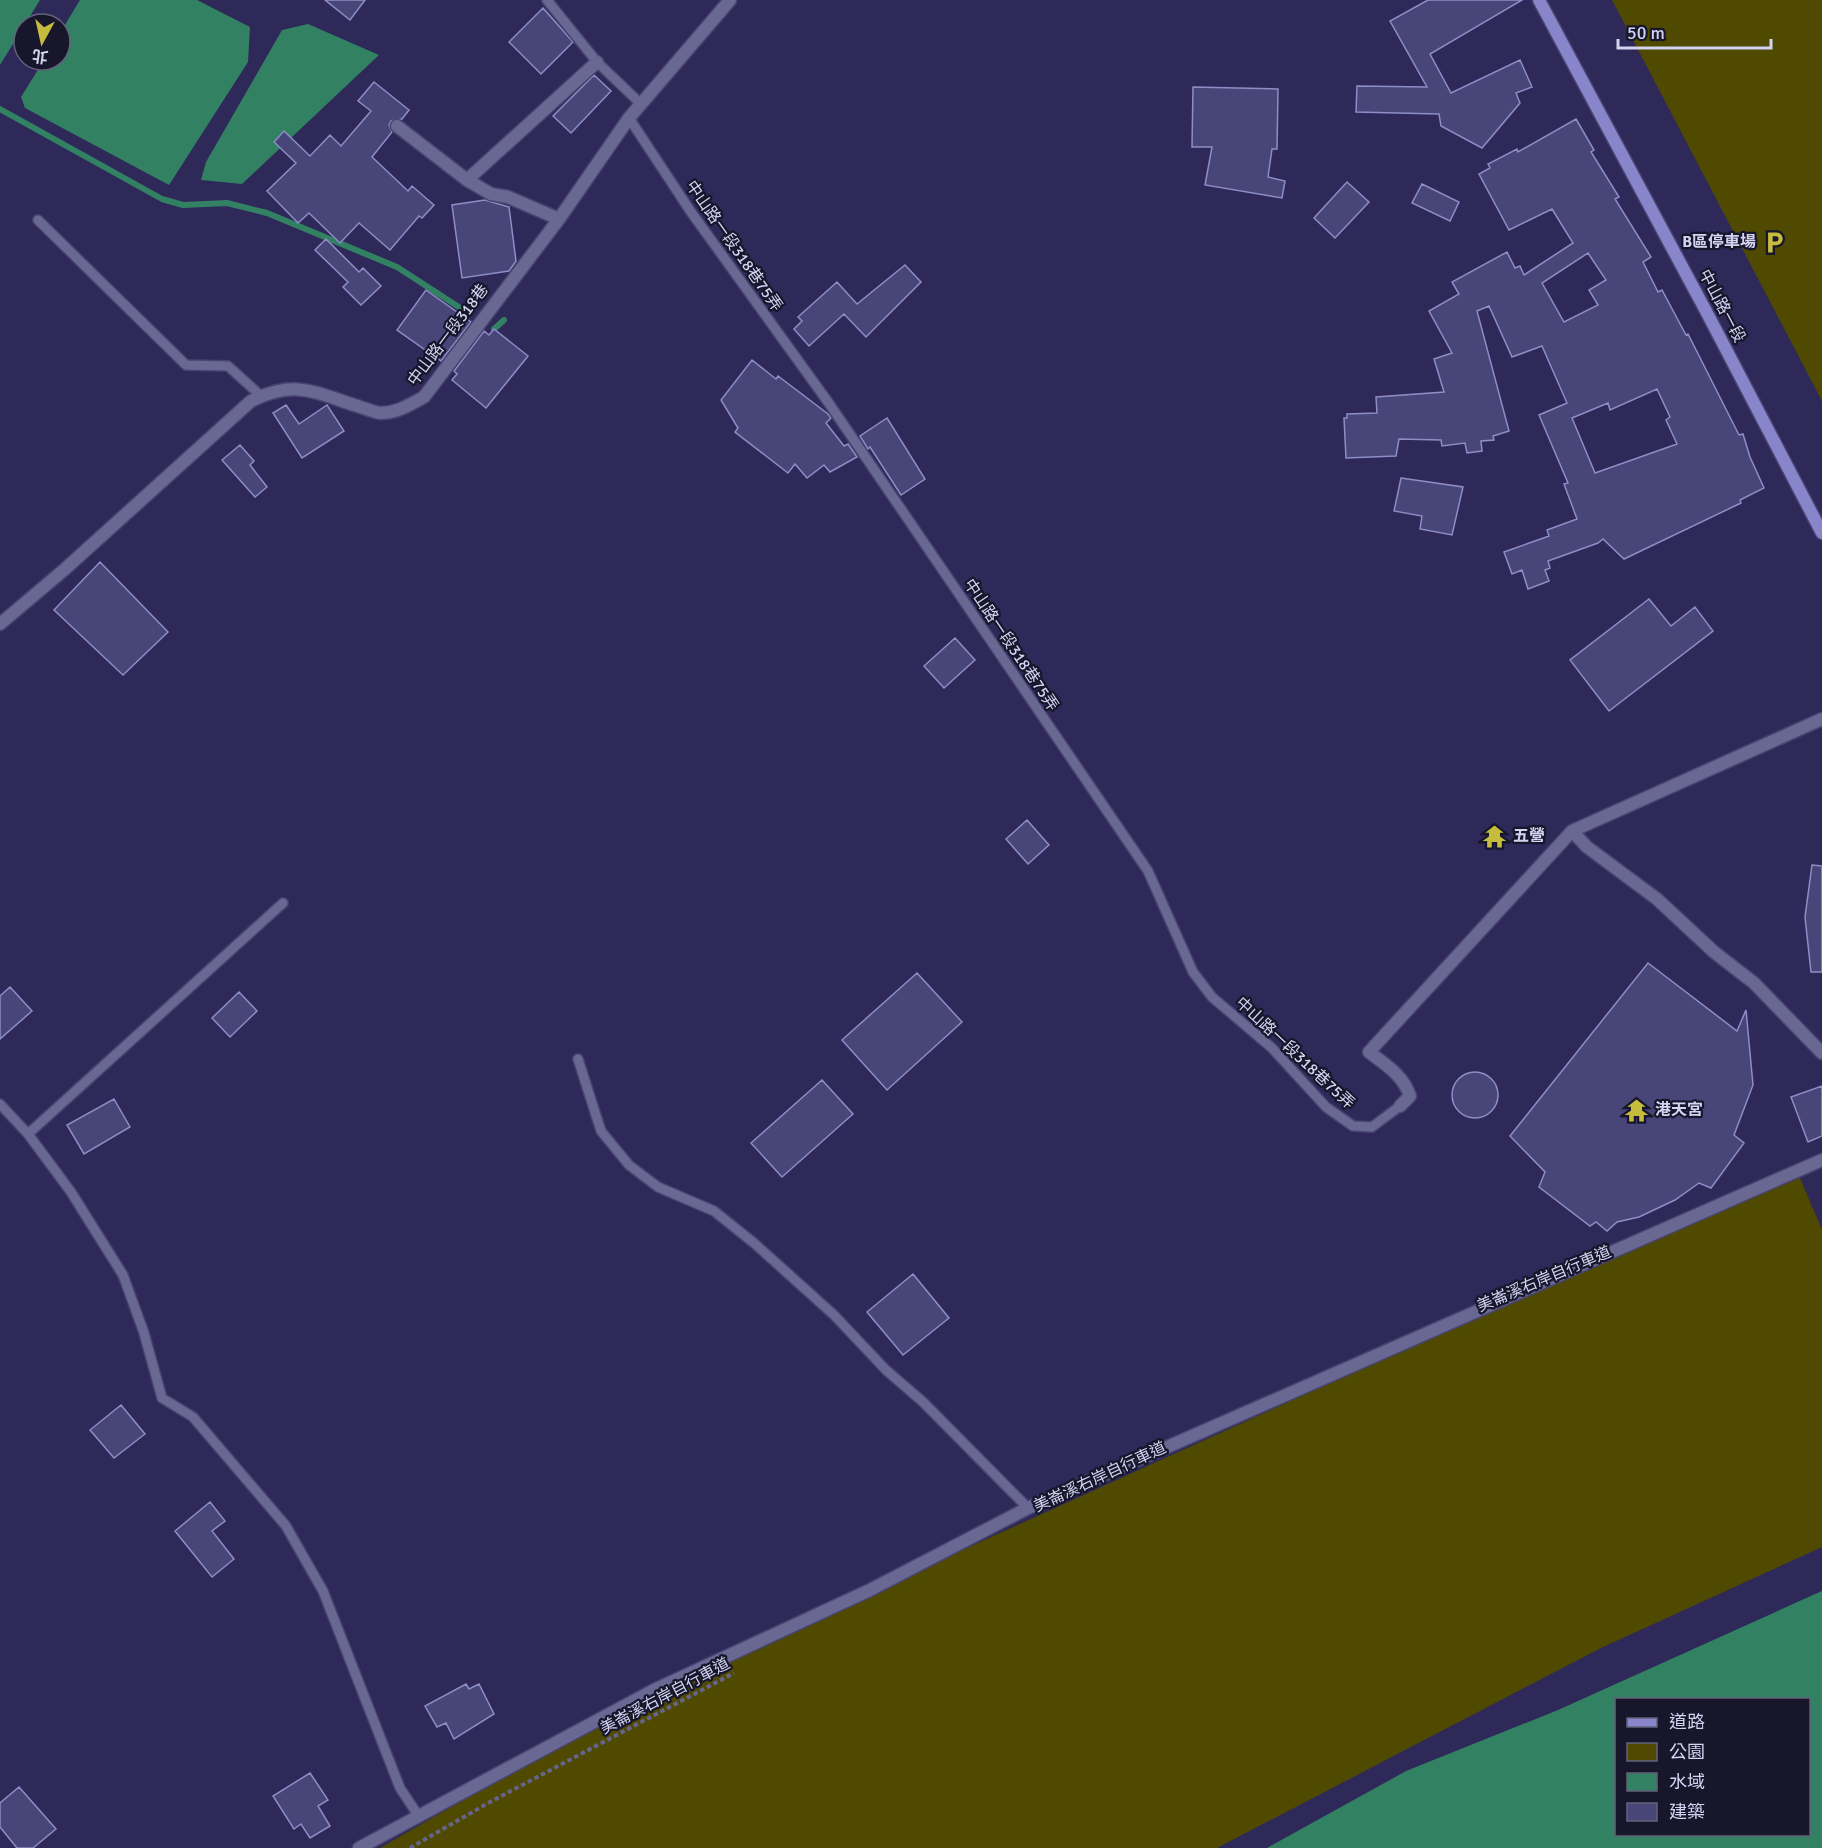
<svg xmlns="http://www.w3.org/2000/svg" width="1822" height="1848" viewBox="0 0 1822 1848" font-family="Signika,'Noto Sans TC',sans-serif">
	<style>
		.green { fill: #4f4a00 }
		.water { fill: #328163; fill-rule: evenodd }
		.lines { fill: none; stroke-linecap: round; stroke-linejoin: round }
		.stream { stroke: #328163; stroke-width: 6 }
		.building { fill: #484578; stroke: #8e8dc6; stroke-width: 1.5; fill-rule: evenodd }
		.lane-casing { stroke: #484471; stroke-width: 12 }
		.street-casing { stroke: #484471; stroke-width: 15 }
		.secondary-casing { stroke: #484471; stroke-width: 15 }
		.path { stroke: #66648d; stroke-width: 4; stroke-dasharray: 4.5 3; stroke-linecap: butt }
		.lane { stroke: #696893; stroke-width: 9 }
		.street { stroke: #696893; stroke-width: 12 }
		.secondary { stroke: #8885cb; stroke-width: 12 }
		.labels { text-anchor: middle; dominant-baseline: central; stroke-width: 4.5; stroke-linejoin: round; paint-order: stroke }
		.poi-label { font-size: 16px; font-weight: bold; fill: #d3d4f2; stroke: #17162b; text-anchor: start }
		.street-label { font-size: 16px; fill: #d3d4f2; stroke: #17162b }
	</style>
	<rect width="100%" height="100%" fill="#2e2959"/>
	<path class="green" d="M1612 0H1822V401Z
		M1797 1171 1822 1230V1547L1601 1648 1217 1848H380L654 1690Z"/>
	<path class="water" d="M0 0H40L0 65Z
		M80 0H197L250 27 248 62 169 185 25 108 21 97 44 60H60V33Z
		M308 24 379 55 242 184 201 180 206 162 282 30Z
		M1822 1591V1848H1267L1406 1771 1558 1710ZM1616 1700H1808V1834H1616Z"/>
	<g class="lines">
		<path class="stream" d="M0 109 162 199 183 205 227 203 267 213 397 267 468 313
			M494 329 504 320"/>
	</g>
	<path class="building" d="M325 0H365L350 20Z
		M1428 0H1522L1430 54 1451 93 1520 60 1532 87 1516 93 1520 103 1482 148 1441 126 1439 114 1356 112 1357 86 1427 87 1390 21Z
		M543 8 573 42 541 74 509 42Z
		M594 75 611 91 571 133 553 116Z
		M374 82 409 110 402 119 391 121 389 125 392 132 372 157 408 191 412 186 434 205 422 218 419 216 390 250 359 223 340 243 309 213 298 223 267 191 296 163 274 142 284 131 310 156 330 135 341 146 371 111 358 101Z
		M1193 87 1278 89 1277 149H1272L1268 177 1285 181 1282 198 1205 185 1212 147H1192Z
		M1576 119 1594 150 1591 152 1619 197 1615 199 1651 257 1643 262 1658 292 1662 290 1686 335 1688 334 1739 435 1743 434 1750 457 1764 488 1740 500 1741 503 1624 559 1603 539 1598 543 1548 561 1550 568 1545 570 1549 581 1528 589 1522 570 1512 574 1504 552 1549 536 1547 530 1577 519 1564 484 1568 483 1539 415 1567 403 1542 346 1512 357 1489 306 1477 311 1509 431 1493 436 1494 440 1481 441 1482 451 1467 453 1465 443 1442 446 1441 440 1399 439 1396 456 1346 458 1344 418H1347V414L1377 413 1376 397 1444 392 1434 359 1452 353 1429 311 1459 294 1452 282 1507 252 1515 268 1520 266 1524 275 1573 243 1552 209 1509 230 1479 174 1490 168 1488 164 1517 149 1518 152ZM1588 253 1606 280 1589 290 1598 305 1564 322 1542 283ZM1657 389 1670 417 1666 420 1677 444 1595 473 1572 418 1608 403 1610 410Z
		M1347 182 1369 202 1335 238 1314 218Z
		M1422 184 1459 202 1450 221 1412 203Z
		M485 200 509 207 516 261 509 271 462 278 452 205Z
		M326 239 359 272 363 268 381 286 361 305 343 287 348 282 315 250Z
		M905 265 921 282 866 337 844 314 809 346 794 329 802 321 798 317 837 282 857 304Z
		M426 290 471 322 441 361 397 330Z
		M494 329 528 356 486 408 452 380 457 374 454 371 484 331 489 335Z
		M752 360 776 379 778 376 828 414 831 418 826 423 844 446 848 444 857 457 830 472 824 465 807 478 795 464 788 473 735 432 738 428 721 400Z
		M286 405 299 424 327 405 344 431 302 458 273 413Z
		M887 418 925 479 901 495 870 447 868 449 860 436Z
		M240 445 254 461 250 465 267 487 255 497 222 460Z
		M1401 478 1463 487 1452 535 1420 529 1422 516 1394 511Z
		M100 562 168 632 123 675 54 610Z
		M1649 599 1671 626 1695 607 1713 631 1609 711 1570 660Z
		M955 638 975 660 944 688 924 666Z
		M1027 820 1049 845 1028 864 1006 839Z
		M1812 865 1822 866V972H1811L1805 917Z
		M1648 963 1737 1031 1746 1010 1753 1085 1734 1135 1744 1143 1711 1188 1699 1183 1675 1200 1639 1217 1617 1222 1607 1231 1596 1222 1590 1226 1539 1187 1545 1172 1510 1136Z
		M917 973 962 1022 887 1090 842 1040Z
		M10 987 32 1011 0 1039V996Z
		M239 992 257 1011 230 1037 212 1018Z
		M1452 1095a23 23 0 1 1 46 0a23 23 0 1 1-46 0Z
		M822 1080 853 1114 782 1177 751 1143Z
		M1822 1086V1136L1808 1142 1791 1097Z
		M114 1099 130 1127 84 1154 67 1125Z
		M913 1274 949 1318 903 1355 867 1312Z
		M121 1405 145 1434 114 1458 90 1430Z
		M210 1502 225 1521 212 1531 234 1559 212 1577 175 1531Z
		M466 1684 469 1689 479 1684 494 1714 454 1739 446 1723 437 1727 425 1706Z
		M310 1773 328 1800 318 1806 330 1826 310 1838 301 1824 294 1829 273 1796Z
		M19 1787 56 1829 33 1848H17L0 1827V1803Z"/>
	<g class="lines">
		<defs>
			<path id="lane" d="M547 0 597 62 640 103
				M629 118 691 212 828 402 1148 871 1193 972 1212 997 1272 1048 1326 1107 1353 1126 1372 1127 1400 1106
				M38 220 186 365 228 366 261 396
				M578 1059 601 1131 629 1165 658 1187 714 1211 754 1243 834 1315 886 1370 923 1402 1028 1508
				M0 1104 28 1134 71 1192 123 1275 144 1333 162 1398 193 1417 286 1526 323 1591 400 1788 418 1815
				M28 1134 283 903"/>
			<path id="street" d="M397 126 467 180 491 194 508 197 559 219
				M467 180 597 62
				M0 624 65 569 251 401C293 380 312 391 354 405 362 407 372 412 380 413 397 413 409 405 424 397L559 219 629 118 730 0
				M1572 831 1822 719
				M1400 1106 1410 1096C1403 1075 1386 1065 1369 1052L1572 831 1587 847 1657 899 1714 952 1754 983 1822 1053
				M359 1848 654 1690 870 1590 1028 1508 1822 1160"/>
			<path id="secondary" d="M1539 0 1707 313 1822 533"/>
		</defs>
		<use href="#lane" class="lane-casing"/>
		<use href="#street" class="street-casing"/>
		<use href="#secondary" class="secondary-casing"/>
		<path class="path" d="M410 1848 490 1802 734 1673"/>
		<use href="#lane" class="lane"/>
		<use href="#street" class="street"/>
		<use href="#secondary" class="secondary"/>
	</g>
	<defs>
		<symbol id="parking-bare" viewBox="-9 -9 18 18"><path d="M-3.5-5.5H1a3.5 3.5 0 0 1 0 7H-1V5.5H-3.5ZM-1-3.4V-.6H.8a1.4 1.4 0 0 0 0-2.8Z" fill="#c5bc3d" stroke="#17162b" stroke-width="2.5" paint-order="stroke"/></symbol>
		<symbol id="temple-bare" viewBox="-9 -9 18 18"><path d="M0-6L5-2H3V0L6.5 2.5H4V6H1.5V3h-3V6H-4V2.5H-6.5L-3 0V-2H-5Z" fill="#c5bc3d" stroke="#17162b" stroke-width="2.5" paint-order="stroke"/></symbol>
	</defs>
	<g fill-rule="evenodd">
		<use href="#parking-bare" x="1758" y="226" width="33" height="33"/>
		<use href="#temple-bare" x="1478" y="820" width="33" height="33"/>
		<use href="#temple-bare" x="1620" y="1094" width="33" height="33"/>
	</g>
	<g class="labels">
		<g class="poi-label">
			<text x="1756" y="242" text-anchor="end">B區停車場</text>
			<text x="1513" y="836">五營</text>
			<text x="1655" y="1110">港天宮</text>
		</g>
		<g class="street-label">
			<text transform="translate(734 246) rotate(55)">中山路一段318巷75弄</text>
			<text transform="translate(1722 306) rotate(62)">中山路一段</text>
			<text transform="translate(448 335) rotate(-53)">中山路一段318巷</text>
			<text transform="translate(1011 645) rotate(56)">中山路一段318巷75弄</text>
			<text transform="translate(1295 1053) rotate(43)">中山路一段318巷75弄</text>
			<text transform="translate(1544 1279) rotate(-23)">美崙溪右岸自行車道</text>
			<text transform="translate(1100 1477) rotate(-25)">美崙溪右岸自行車道</text>
			<text transform="translate(665 1696) rotate(-28)">美崙溪右岸自行車道</text>
		</g>
	</g>
	<rect x="1615" y="1698" width="195" height="138" fill="#17162b" stroke="#62627b" stroke-width="1.5"/>
	<rect x="1627" y="1718" width="30" height="9" fill="#8885cb" stroke="#62627b" stroke-width="1.5"/>
	<text x="1669" y="1728" font-size="18" fill="#d3d4f2">道路</text>
	<rect x="1627" y="1743" width="30" height="18" fill="#4f4a00" stroke="#62627b" stroke-width="1.5"/>
	<text x="1669" y="1758" font-size="18" fill="#d3d4f2">公園</text>
	<rect x="1627" y="1773" width="30" height="18" fill="#328163" stroke="#62627b" stroke-width="1.5"/>
	<text x="1669" y="1788" font-size="18" fill="#d3d4f2">水域</text>
	<rect x="1627" y="1803" width="30" height="18" fill="#484578" stroke="#62627b" stroke-width="1.5"/>
	<text x="1669" y="1818" font-size="18" fill="#d3d4f2">建築</text>
	<g transform="translate(42 42) rotate(188)"><circle r="28" fill="#17162b" stroke="#62627b" stroke-width="1.5"/>
	<path d="M0-4.5L10 22L0 15L-10 22Z" fill="#c5bc3d"/>
	<text y="-9" font-size="16" font-weight="bold" text-anchor="middle" fill="#d3d4f2">北</text>
	</g>
	<path d="M1618 39v9h153v-9" fill="none" stroke="#d3d4f2" stroke-width="3"/>
	<text x="1627" y="39" font-size="18" fill="#d3d4f2" stroke="#17162b" stroke-width="4.5" paint-order="stroke">50 m</text>
</svg>
